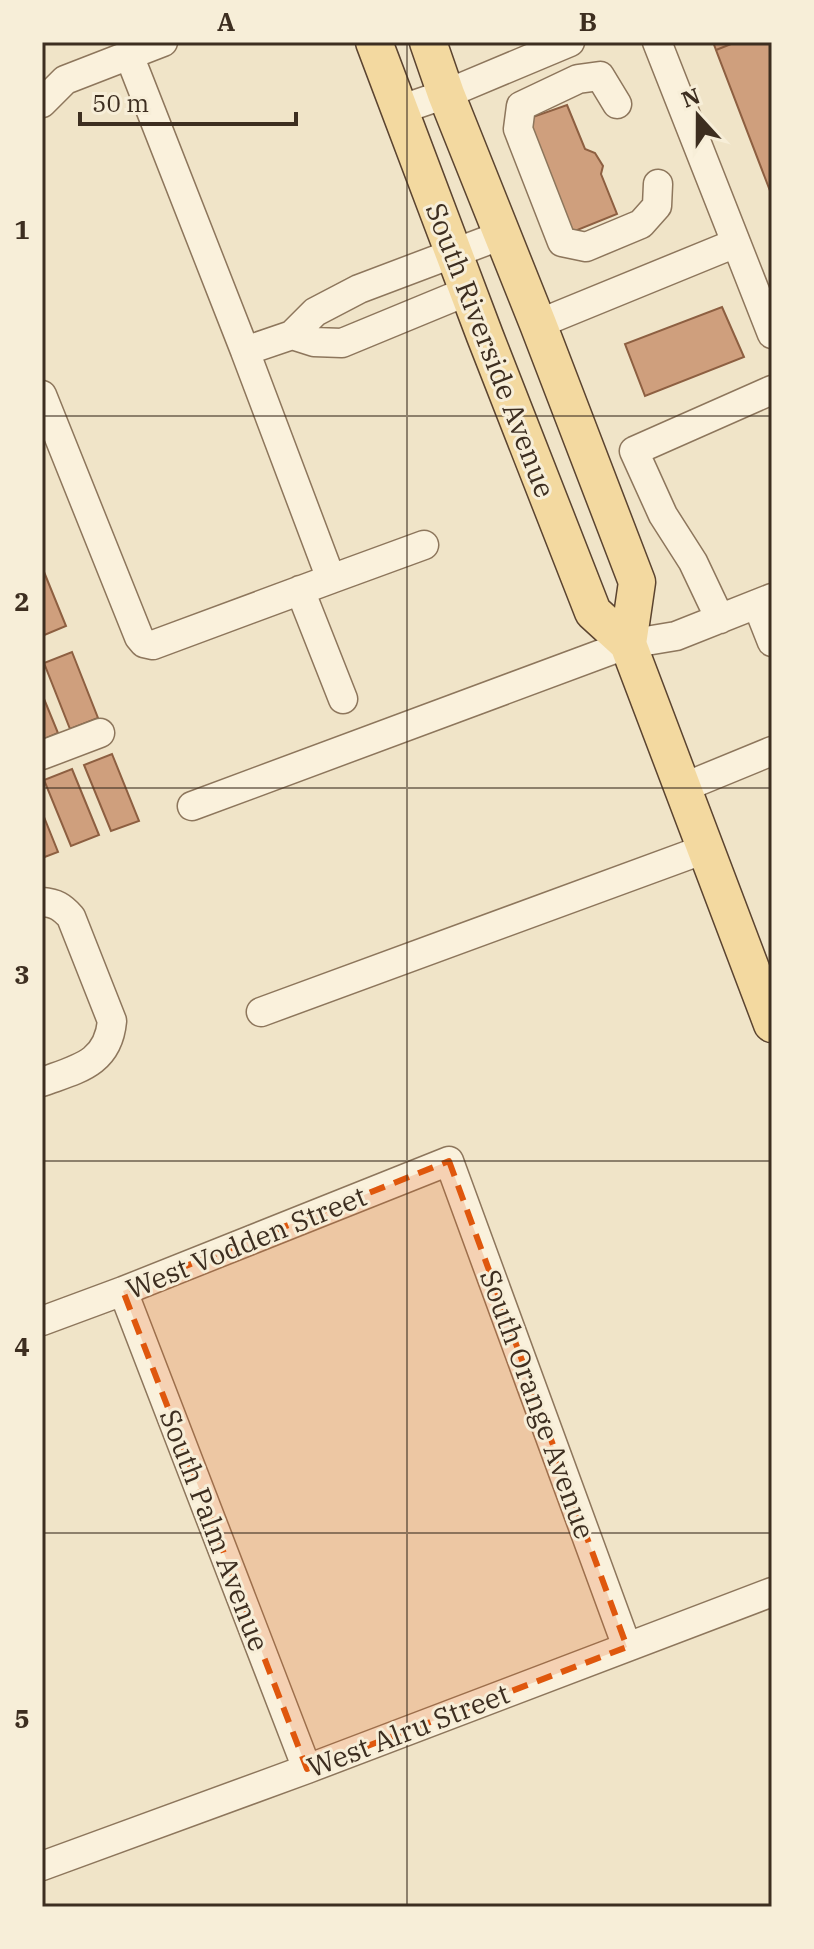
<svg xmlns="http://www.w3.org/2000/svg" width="814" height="1949" viewBox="0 0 814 1949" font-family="'IBM Plex Serif',serif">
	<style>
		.building { fill: #cf9f7d; stroke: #8d5f41; stroke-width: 2 }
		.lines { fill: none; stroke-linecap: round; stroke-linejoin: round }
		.minor-casing { stroke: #8d765c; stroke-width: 31 }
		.major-casing { stroke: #5b4430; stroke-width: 39 }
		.minor { stroke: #faf1dc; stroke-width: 28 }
		.major { stroke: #f3d9a0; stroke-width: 36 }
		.marked { fill: #df570d; fill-opacity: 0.2; stroke: #df570d; stroke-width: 6; stroke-dasharray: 16 10; stroke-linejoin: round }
		.grid { fill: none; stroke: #3d2e20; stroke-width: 2; stroke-opacity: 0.55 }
		.labels { text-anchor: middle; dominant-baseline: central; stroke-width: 6; stroke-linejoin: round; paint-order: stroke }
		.street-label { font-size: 28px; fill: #3d2e20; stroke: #f7eed8 }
		.neatline { fill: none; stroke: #3d2e20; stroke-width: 3 }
		.grid-label { font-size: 26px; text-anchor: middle; font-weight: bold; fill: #3d2e20 }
	</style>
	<rect width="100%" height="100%" fill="#f0e4c8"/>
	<path class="building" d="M713 42H736L716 50Z
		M736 42H772V196L716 50Z
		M567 105 585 149 595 153 603 166 601 174 617 214 565 235 527 119Z
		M722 307 744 357 645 396 625 344Z
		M42 567 66 626 42 636Z
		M72 652 98 718 70 729 44 663Z
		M42 694 58 733 42 740Z
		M112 754 139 821 111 831 84 765Z
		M72 769 99 835 71 846 44 780Z
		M42 812 58 852 42 858Z"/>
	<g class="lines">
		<defs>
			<path id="minor" d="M657 42 772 334
				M129 55 245 351 292 335 315 312 359 289 502 235
				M42 103 65 80 163 42
				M617 104 600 76 578 79 521 106 518 129 562 242 586 247 641 224 657 206 658 184
				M399 110 446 94 570 42
				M538 324 736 243
				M292 335 314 342 342 343 468 291
				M42 395 139 637 144 643 153 645 331 579 245 351
				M331 579 424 545
				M300 590 343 699
				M757 604 772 642
				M720 619 693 562 663 515 634 451 772 390
				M42 755 100 733
				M682 788 772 751
				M192 806 628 644 676 636 772 598
				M42 902C56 903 62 907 71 917L112 1021C108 1064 77 1069 42 1082
				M261 1012 705 849
				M123 1291 307 1769
				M42 1321 123 1291 449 1161 627 1647
				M42 1866 307 1769 772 1592"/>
			<path id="major" d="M374 42 485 336 593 612 628 644 772 1024
				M428 42 446 94 538 324 637 582 628 644"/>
		</defs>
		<use href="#minor" class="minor-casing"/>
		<use href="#major" class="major-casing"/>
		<use href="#minor" class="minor"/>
		<use href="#major" class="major"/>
	</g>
	<path class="marked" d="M449 1161 627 1647 307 1769 123 1291Z"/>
	<path class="grid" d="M407 42V1907M42 416H772M42 788H772M42 1161H772M42 1533H772"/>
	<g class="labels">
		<g class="street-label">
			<text transform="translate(491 350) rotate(69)">South Riverside Avenue</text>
			<text transform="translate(246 1242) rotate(-22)">West Vodden Street</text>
			<text transform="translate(538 1404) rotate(70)">South Orange Avenue</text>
			<text transform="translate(215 1530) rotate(69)">South Palm Avenue</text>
			<text transform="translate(408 1730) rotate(-21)">West Alru Street</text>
		</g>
	</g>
	<rect width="814" height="1949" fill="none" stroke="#f7eed8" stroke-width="88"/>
	<g transform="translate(698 116) rotate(339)" stroke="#f7eed8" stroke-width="6" paint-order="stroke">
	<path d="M0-6L14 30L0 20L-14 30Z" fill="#3d2e20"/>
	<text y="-12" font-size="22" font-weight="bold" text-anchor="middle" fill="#3d2e20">N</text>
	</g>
	<path d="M80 112v12h216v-12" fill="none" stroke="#3d2e20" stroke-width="4"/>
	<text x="92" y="112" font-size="24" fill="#3d2e20" stroke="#f7eed8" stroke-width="6" paint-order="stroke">50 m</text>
	<rect x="44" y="44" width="726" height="1861" class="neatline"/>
	<g class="grid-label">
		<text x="226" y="31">A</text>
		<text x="588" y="31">B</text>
		<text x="22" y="239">1</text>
		<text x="22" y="611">2</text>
		<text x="22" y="984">3</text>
		<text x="22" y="1356">4</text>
		<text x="22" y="1728">5</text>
	</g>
</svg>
